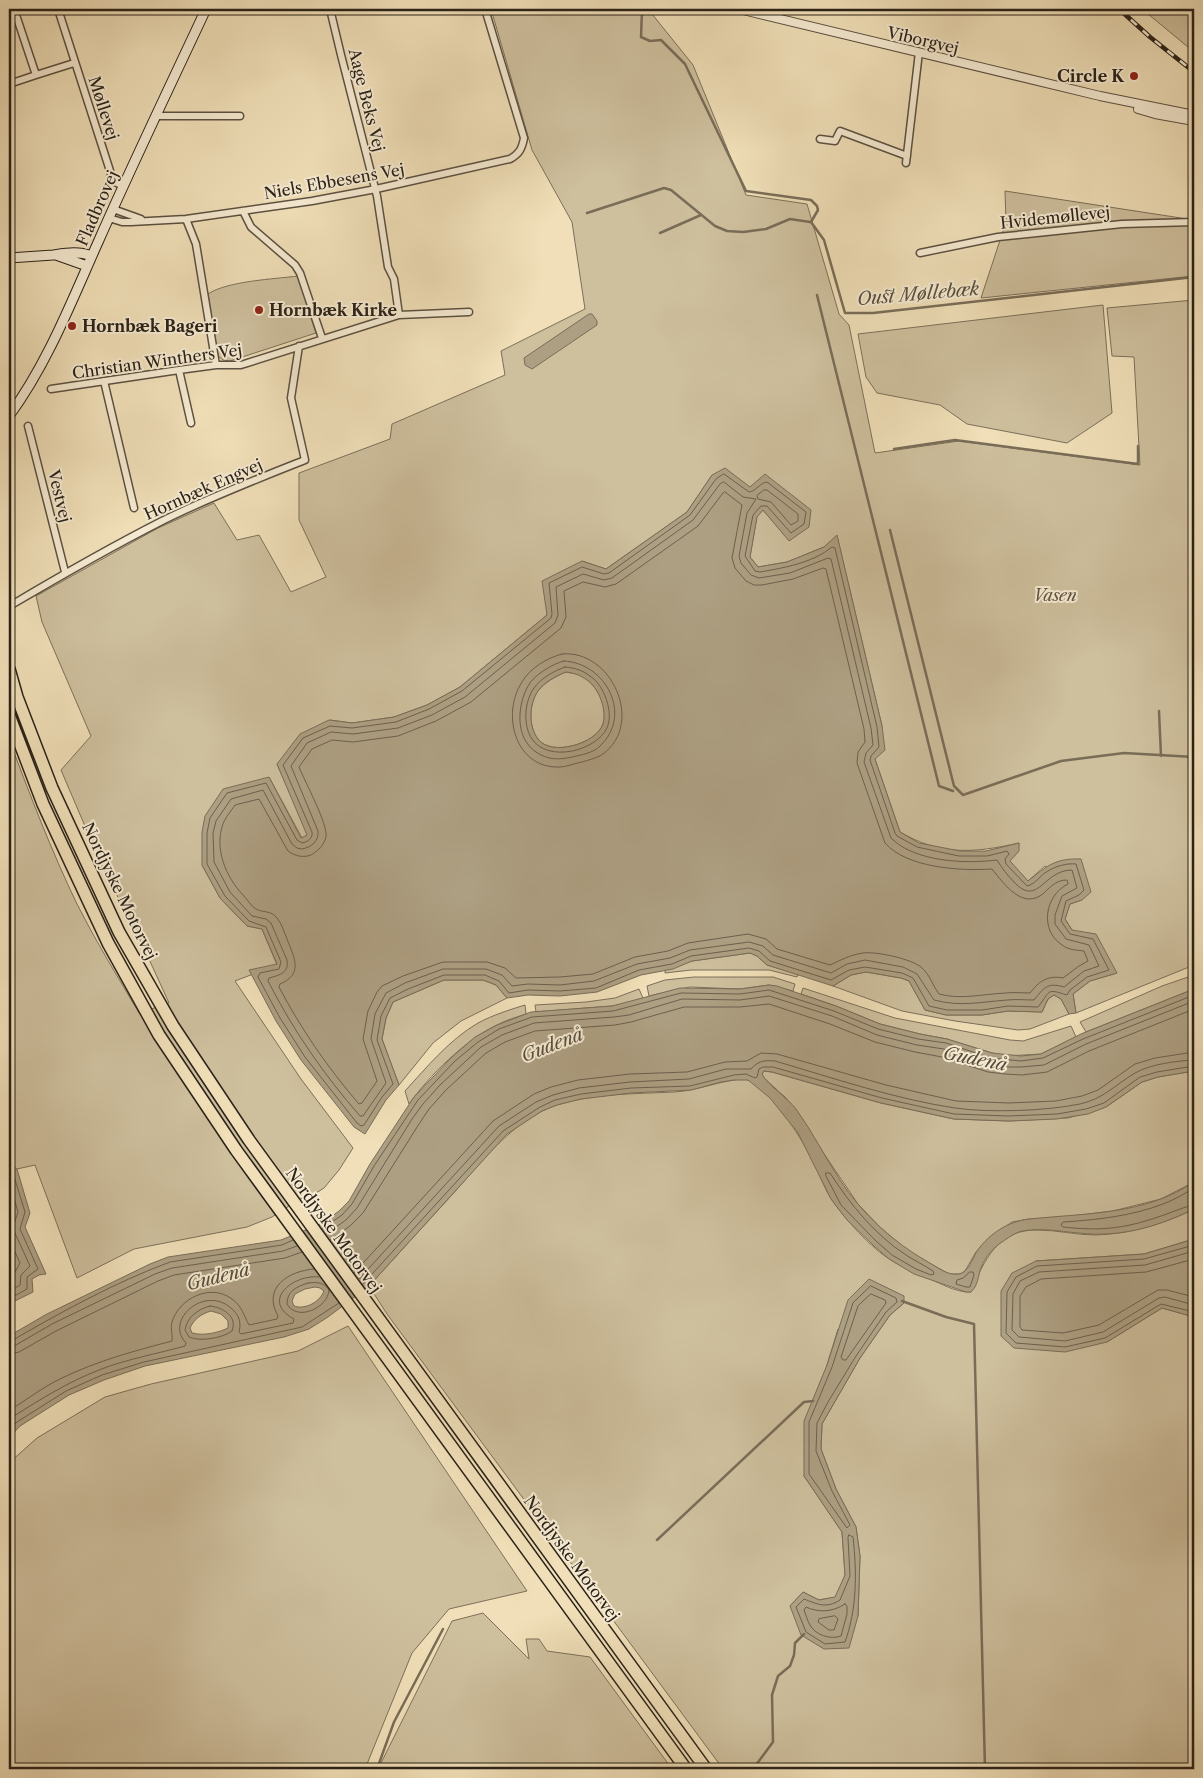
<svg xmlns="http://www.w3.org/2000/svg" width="1203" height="1778" viewBox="0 0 1203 1778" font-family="'Libre Caslon Text',serif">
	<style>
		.green { fill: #cebf9d; stroke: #7c705b; fill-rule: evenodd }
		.water { fill: #ad9f82; stroke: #796d58; fill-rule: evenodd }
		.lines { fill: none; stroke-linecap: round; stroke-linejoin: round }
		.shore { stroke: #6c604e; stroke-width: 1 }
		.stream { stroke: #796d58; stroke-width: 2.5 }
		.minor-casing { stroke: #5c5141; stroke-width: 9 }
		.tertiary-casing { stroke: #5c5141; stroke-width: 10 }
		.secondary-casing { stroke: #2a2219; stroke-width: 11 }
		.motorway-casing { stroke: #2a2219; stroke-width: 14 }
		.minor { stroke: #f5ead1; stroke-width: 6 }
		.tertiary { stroke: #f5ead1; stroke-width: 8 }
		.secondary { stroke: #f5ead1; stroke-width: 9 }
		.motorway { stroke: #f0dfb8; stroke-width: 11 }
		.rail-casing { stroke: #2a2219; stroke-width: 4.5 }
		.rail { stroke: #f5ead1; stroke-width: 2.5; stroke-dasharray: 8; stroke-linecap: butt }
		.poi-dot { fill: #8f2418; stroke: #f5ead1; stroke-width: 2 }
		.labels { text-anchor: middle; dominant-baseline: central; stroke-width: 4; stroke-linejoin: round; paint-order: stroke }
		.street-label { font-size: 16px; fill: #2a2219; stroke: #f5ead1 }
		.poi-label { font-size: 16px; font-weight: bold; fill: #2a2219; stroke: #f5ead1; text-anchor: start }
		.park-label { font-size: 16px; font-style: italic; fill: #5b5141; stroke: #f5ead1 }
		.water-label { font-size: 18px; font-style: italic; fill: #584e3e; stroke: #f5ead1 }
	</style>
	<rect width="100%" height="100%" fill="#f0dfb8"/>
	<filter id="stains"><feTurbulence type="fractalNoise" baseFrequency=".004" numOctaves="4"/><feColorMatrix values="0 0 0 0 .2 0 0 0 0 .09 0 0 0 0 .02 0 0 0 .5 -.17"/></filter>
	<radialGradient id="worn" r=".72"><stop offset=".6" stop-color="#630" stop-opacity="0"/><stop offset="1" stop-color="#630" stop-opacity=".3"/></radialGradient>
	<path class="green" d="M491 9H648L693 65 746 195 807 204 839 314 849 325 875 453 959 441 1140 465 1134 357 1112 356 1107 308 1194 300V965L1076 1013 1073 994 1090 981 1117 973 1072 930 1065 919 1070 904 1082 900 1045 866 1028 881 1009 861 1018 851 1019 843C974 853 941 856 900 832L875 759 882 726 837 536 824 547 787 562 758 567 750 557 757 516 763 510 789 540 750 487 712 475 687 512 606 569 582 561 547 615 460 687 427 705 394 717 352 723 330 720 277 764 308 835 302 838 269 777 202 865 220 898 247 926 262 929 277 965 235 981 301 1079 353 1148 339 1170 324 1188 310 1197 300 1199 272 1217 247 1227 134 1249 77 1278 35 1165 17 1169 9 1164V739C30 795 51 850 77 904 96 942 118 977 139 1013L169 1003 143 946 102 866 61 770 91 736 42 622 36 596 158 528 214 503 237 540 259 535 291 592 326 577 299 520V473L390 439 392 424 505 375 501 351 585 309 572 222 532 150Z
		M1142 9H1194V52Z
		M1005 191 1194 220V276L981 298 1006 222Z
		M298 276 316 333 230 361 223 360 218 356 208 294C227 281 275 279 298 276Z
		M1103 305 1112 413 1067 443 967 424 940 405 877 393 866 377 858 334Z
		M566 672C569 673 574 673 577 674 595 680 609 706 603 724 596 744 551 757 538 739 528 726 529 704 538 691 544 683 556 676 566 672Z
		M750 953 757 956 767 965 798 974 797 977 769 970H691L665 973V970L692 961Z
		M866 972 901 978 909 981 925 1010 946 1015H982L1008 1011 1042 1012 1048 999 1054 995 1061 999 1069 1014 1030 1029 1018 1030 955 1021 902 1011 833 986 851 975Z
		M1194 975V989L1086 1032 1080 1022 1162 986Z
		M694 977H773L795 984 793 991 769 985 740 989 690 987 649 996 647 986 665 980Z
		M444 980H483L496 985 507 998 461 1021 433 1043 399 1085 382 1039 386 1018 393 1002Z
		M803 988 895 1018 1010 1040 1023 1041 1071 1026 1076 1037 1041 1054 1007 1056 992 1053 947 1039 920 1034 880 1024 836 1006 801 994Z
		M639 989 643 998 626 1004 612 1006 536 1012 535 1005 586 1002 615 998Z
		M525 1005 526 1014C517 1017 506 1020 497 1025 466 1039 428 1077 409 1104L405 1091C427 1067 449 1040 478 1023 493 1015 509 1010 525 1005Z
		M764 1071 772 1072 881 1103 954 1119 1009 1121 1068 1118 1106 1107 1142 1082 1158 1077 1194 1071V1182L1161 1199 1113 1211 1065 1217 1029 1219 1012 1222 989 1238 976 1252 965 1271 961 1274H949L908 1251 881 1228 858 1204 786 1098 763 1077 762 1074Z
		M745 1079C771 1086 804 1143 816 1166 821 1177 825 1190 832 1200 844 1218 872 1249 891 1260 900 1266 911 1270 922 1275 936 1281 955 1293 971 1292 984 1260 998 1229 1038 1230 1057 1230 1076 1235 1095 1235 1129 1234 1164 1224 1194 1209V1239L1144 1254 1036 1261 1107 1342 1162 1308 1194 1317V1769H723L387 1314 369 1286C396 1256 424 1226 451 1196 482 1162 512 1120 557 1105 595 1093 635 1094 674 1092 698 1091 720 1080 745 1079ZM904 1303 890 1315 860 1358 822 1424 821 1449 836 1489 856 1527 860 1556 858 1616 790 1606 803 1592 819 1600 836 1597 845 1575 842 1532 804 1476 827 1365 838 1329Z
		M348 1326 527 1591 449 1609 412 1653 365 1769H9V1463L37 1438 105 1397 151 1384 298 1351Z
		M483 1613 529 1659 526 1639H539L547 1651 590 1657 672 1769H378L452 1621Z"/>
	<path class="water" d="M589 314H592L597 321V325L532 369 525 365 524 358Z
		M725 468 750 487 765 474 811 510 809 527 789 541 763 510 757 517 750 557 758 567 787 562 824 547 837 535 882 726 885 750 875 759 900 832 919 843 960 851H986L1019 843V851L1010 861 1028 881C1047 866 1055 858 1081 859L1091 892 1082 900 1070 904 1065 919 1072 930 1096 934 1117 973 1090 981 1073 994 1076 1013 1069 1014 1061 999 1054 995 1048 999 1042 1012 1008 1011 982 1015H946L925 1010 909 981 901 978 866 972 851 975 833 986 767 965 757 956 750 953 692 961 673 969 641 975 597 992 560 996 528 995 507 998 496 985 483 980H444L393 1002 386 1018 382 1039 399 1085 386 1100 365 1134 354 1127 301 1060 276 1021 249 970 277 964 262 929 247 926 220 898 202 865V832L205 816 223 789 269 777 301 838 307 835 277 764 300 734 329 720 352 723 394 717 427 705 460 687 547 615 542 581 582 561 606 569 687 512 712 475ZM566 672C574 673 580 675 587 680 599 688 607 710 603 724 596 744 551 757 538 739 528 726 529 704 538 691 544 682 556 676 566 672Z
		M769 985 777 986 836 1006 880 1024 920 1034 947 1039 992 1053 1021 1056 1041 1054 1081 1034 1194 989V1071L1158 1077 1142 1082 1106 1107 1088 1114 1057 1119 1009 1121 954 1119 881 1103 772 1072 764 1071 762 1074C768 1086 787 1097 796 1109 812 1131 825 1157 840 1180 862 1214 893 1242 928 1262 937 1267 948 1276 959 1274 969 1272 972 1259 977 1251 989 1234 1008 1221 1030 1219 1086 1213 1145 1215 1194 1182V1209C1168 1222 1136 1233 1106 1234 1079 1236 1048 1226 1022 1231 1016 1232 1008 1238 1002 1242 993 1248 985 1257 981 1268 978 1276 978 1286 971 1292H966L914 1274 889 1259 873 1245 847 1220 831 1199 798 1133 770 1098 748 1080H734L721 1082 691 1090 631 1093 581 1099 557 1105 542 1111 507 1134 369 1286 328 1317 309 1329 284 1337 145 1366 104 1380 69 1395 20 1426 9 1438V1336L47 1314 150 1264 168 1257 281 1240 323 1223 339 1211 349 1201 370 1164 414 1097 452 1057 475 1037 497 1025 531 1012 612 1006 680 988 740 989ZM315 1287 320 1288 324 1291C320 1302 305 1310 294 1306L292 1301 295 1294 305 1289ZM211 1311 221 1314 228 1321V1328C218 1333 203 1336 192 1333L190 1328C194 1319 201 1314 211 1311Z
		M9 1164 17 1169 30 1213 25 1227 46 1274 39 1275 32 1279 33 1292 9 1304Z
		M1194 1239V1317L1162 1308 1107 1342 1065 1352 1014 1348 1001 1336V1291L1012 1273 1036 1261 1144 1254Z
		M869 1279 904 1296V1303L890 1315 860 1358 822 1424 821 1449 836 1489 856 1527 860 1556 858 1616 849 1648 824 1649 801 1635 790 1606 803 1592 819 1600 835 1597 845 1575 842 1532 804 1476V1421L827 1365 848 1300Z"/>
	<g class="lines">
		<path class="shore" d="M724 474 749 492C756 491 760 483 767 482L806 512 804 524 791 533 767 506H761L753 515 745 556 755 571 760 572C783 568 813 563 832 547L835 548 877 727 879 747 871 756 870 760 895 833 897 836 917 847 959 856H987L1007 851 1009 854 1005 859 1006 864 1027 886C1036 884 1040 875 1048 871 1056 866 1067 863 1076 864L1084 890 1079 895 1066 901 1061 921 1070 934 1093 939 1109 970 1087 977 1070 990 1067 995C1045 988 1051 991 1038 1007L1008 1006 982 1010H947L929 1006 913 978 902 973 865 967 849 970 831 980 770 961 759 951 749 948 691 956 672 964 639 970 596 988 560 991 528 990 509 993 499 981 485 975H444L408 989 390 998 381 1016 377 1040 393 1084 382 1097 364 1125 361 1126 357 1123 305 1057 280 1018 258 977 260 973 279 969 281 962 266 927 249 921 225 896 207 864V833L210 818 227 793 266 783 297 840 302 843C308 842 313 838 312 832L283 765 303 738 330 726 352 728 396 722 429 709 462 691 551 618 552 614 549 583 582 567 604 574 609 573 690 515 716 479Z
			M724 482 743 497 756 499 747 513 739 556 741 563 751 575 759 578 790 573 828 558 831 559 871 728 873 745 866 753 864 762 891 838C915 862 965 864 997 860 1002 868 1007 875 1014 882 1038 908 1043 870 1072 870L1077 888 1062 896 1055 915V924L1066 939 1089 945 1099 966 1084 971 1064 987C1047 982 1044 988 1034 1000 1025 1000 1016 999 1007 1000 980 1002 961 1007 934 1000L917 974 903 967 865 960 847 964 831 973 773 955 763 946 749 942 690 950 670 958 637 964 594 981 560 985 528 984 512 986 502 975 486 969H443L405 983 386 993 375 1014 371 1039 386 1083 363 1116H360C324 1075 293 1030 268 981L269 978C280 975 289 973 287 960L271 923 266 919 252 916 230 892 214 862 213 833 216 821 231 799 263 790 292 844 297 848 302 849C312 847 319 841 318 831L291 766 307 743 331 732 353 734 398 728 432 715 465 697 555 623 558 615 556 587 583 574 604 580 612 578 693 520 720 484Z
			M764 490H767L798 514V521L791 525 771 502 758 499 757 496Z
			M725 492 742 505 732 558 735 568 746 581 754 585H762L793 579 823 568 826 569 864 729 865 742 858 752 857 763 885 843C907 868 960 871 992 869 1004 884 1023 911 1044 893 1051 886 1057 880 1067 880L1068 884C1045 895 1039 930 1062 945 1068 950 1077 950 1084 951L1088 961 1079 966 1063 978C1048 975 1039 981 1030 993 1022 993 1014 992 1006 993 983 994 961 1000 939 994 933 986 930 975 922 968 913 959 875 951 863 953 850 955 841 960 830 965L777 949 766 939 748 934 688 943 668 951 635 957 593 974 560 977 516 978 505 968 487 962H443L403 976 382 986 377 992 368 1011 363 1039 377 1081 362 1103 359 1104C328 1068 301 1029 279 987L280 984C304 974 294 957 287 939 284 932 282 924 277 918 271 910 263 913 256 909 251 906 247 899 243 895 226 877 214 849 223 824 225 818 231 811 235 805L259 799 288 851C295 856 303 858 311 855 318 851 324 845 326 837 328 824 305 782 299 767L312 749 332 740 353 742 398 736 436 721 471 702 561 628 566 617 564 591 583 582 605 587 616 584 698 526 723 493Z
			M562 654C611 649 645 723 603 754 597 758 586 761 578 763 572 764 566 767 560 767 515 769 501 714 522 682 530 668 547 658 562 654Z
			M564 661C606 663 633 715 600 746 594 753 580 755 572 757 558 760 548 760 536 752 515 738 517 706 528 686 534 675 552 664 564 661Z
			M565 667C575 668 582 670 590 676 604 685 614 712 607 728 596 751 548 763 532 739 523 726 524 702 534 688 541 678 554 671 565 667Z
			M9 1170 13 1173 25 1212 20 1229 38 1269 27 1277V1289L9 1299
			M826 1173H830C850 1204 875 1235 906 1255 915 1261 924 1265 933 1271L934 1274 931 1275 916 1269 892 1255 876 1241 841 1205 826 1176Z
			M9 1180 18 1212 14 1224V1231L30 1266 21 1275 20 1285 9 1292
			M1194 1188C1184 1194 1174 1200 1163 1204 1132 1216 1096 1220 1063 1222L1061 1225 1063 1227C1100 1231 1123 1229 1158 1217 1168 1214 1186 1206 1194 1205
			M322 1229 342 1215 352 1204 374 1166 418 1100 455 1061 478 1042 499 1029 532 1017 613 1011 681 993 740 994 769 990 834 1011 878 1029 918 1039 946 1043 991 1058 1021 1061 1043 1058 1083 1039 1194 995
			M326 1234 346 1220 357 1208 412 1119 423 1104 440 1085 481 1047 502 1035 534 1023 614 1017 629 1015 682 999 740 1000 769 996 832 1016 877 1035 917 1045 944 1049 989 1064 1006 1067H1021L1044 1065 1086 1044 1194 1001
			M9 1238 20 1263 15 1272 13 1281 9 1283
			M330 1240 350 1226 363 1213 419 1124 429 1109 446 1090 486 1053 505 1042 535 1031 615 1025 631 1022 684 1007H740L769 1004 830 1024 875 1042 915 1052 942 1057 988 1072 1005 1074 1022 1075 1047 1072 1089 1051 1194 1009
			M1194 1245 1144 1259 1037 1266 1016 1277 1007 1292 1006 1333 1016 1343 1065 1347 1105 1338 1161 1304 1194 1312
			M1194 1251 1145 1265 1039 1272 1020 1281 1013 1294 1012 1330 1019 1337 1065 1341 1103 1332 1159 1298 1165 1297 1194 1305
			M1194 1259 1146 1272 1041 1279 1026 1287 1020 1296V1327L1022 1330 1063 1333 1099 1325 1158 1290H1167L1194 1297
			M970 1272H973L974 1275 970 1287H966L956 1284 957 1280 963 1278Z
			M354 1273 493 1121 534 1094 551 1087 578 1080 630 1074 687 1072 725 1062 747 1061 761 1053 777 1054 886 1085 956 1101 1009 1103 1056 1101 1082 1096 1098 1090 1135 1064 1155 1058 1194 1052
			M359 1279 499 1126 536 1102 553 1095 579 1088 630 1082 689 1079 726 1069H751C758 1061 764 1060 775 1061 833 1078 895 1099 955 1108 989 1113 1046 1111 1080 1104 1103 1099 1115 1085 1135 1073 1151 1064 1176 1061 1194 1060
			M308 1283C316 1282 324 1282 329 1290 328 1308 297 1322 287 1304 287 1291 296 1287 308 1283Z
			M362 1285 503 1131 540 1107 555 1100 581 1094 631 1088 690 1086 734 1075 746 1074 755 1078 757 1077 759 1069 763 1067H773L882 1098 954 1114 1009 1116 1057 1114 1086 1109 1104 1103 1140 1077 1157 1072 1194 1066
			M871 1286 896 1298 897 1302 886 1312 856 1356 828 1402 817 1423 816 1451 832 1491 850 1525 847 1528 809 1474V1422L832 1367 853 1303Z
			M871 1294 885 1300 886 1303 846 1360H843L841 1357 858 1306Z
			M210 1306C222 1307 238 1316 232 1331 223 1338 200 1342 189 1337L185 1330C187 1317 198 1309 210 1306Z
			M9 1340H13C63 1311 116 1282 170 1262L282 1245 293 1240
			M9 1347 16 1345 52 1324 155 1274 172 1268 283 1251 297 1246
			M9 1354 19 1352 56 1331 158 1281 174 1275 285 1258 302 1252
			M9 1411C26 1400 43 1387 62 1378 97 1361 134 1351 172 1341 173 1336 170 1329 172 1322 179 1298 211 1283 232 1299 242 1306 244 1316 249 1325L277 1319 278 1316C262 1288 288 1271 314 1269
			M9 1421 14 1416C41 1399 68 1382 99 1370 127 1359 156 1354 185 1346L186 1343C163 1319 208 1282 234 1311 240 1317 241 1324 239 1332L241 1334 293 1323 294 1319C260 1301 293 1274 319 1277
			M9 1430 17 1422 66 1391 102 1375 144 1362 302 1327 339 1303
			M849 1535 853 1537C857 1572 857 1609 845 1642L825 1644 806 1632 796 1607 804 1599C817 1604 826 1609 840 1600L850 1576 848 1538Z
			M845 1604 847 1606V1614L841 1636C831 1640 815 1635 810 1625 807 1620 806 1615 804 1610L806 1607C819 1613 833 1612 845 1604Z
			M835 1616 838 1619 834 1630H829L818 1622 819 1619Z"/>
		<path class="stream" d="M642 10 641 37 650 41 661 40 685 64 746 191 811 200 817 206 818 210 811 222 824 240 845 313H873L1194 277
			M587 213 664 188 671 190 715 226 727 231 743 232 766 229 790 219 810 222
			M660 233 701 215
			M817 295 939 786 953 791
			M894 449 955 440 1138 464V446
			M890 530 954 786 963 795 1061 761 1124 753 1194 757
			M1159 711 1161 756
			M902 1301 946 1317 974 1324 985 1769
			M657 1540 804 1402 813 1401
			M377 1769 394 1722 443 1629
			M753 1769 773 1742 772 1695 778 1676 790 1666 794 1655 795 1643 804 1634"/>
		<defs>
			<path id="minor" d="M58 9 111 174 115 182 123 186
				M330 9 341 55 377 196 388 267 394 279 399 315
				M36 75 74 63
				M9 84 36 75 14 9
				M156 116H240
				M820 139 835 141 840 131 907 156
				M906 163 919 52
				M113 209 141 219
				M243 211 251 227 295 265 300 273 322 338
				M109 218 122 222H131L186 219 312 201 376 189 510 159C519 154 522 149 524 138L485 9
				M186 219 196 244 216 365
				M920 253 998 237 1122 224 1194 222
				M179 370 191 423
				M104 381 134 508
				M51 389 179 370 216 365H241L399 315 469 312
				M28 426 65 572
				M13 604C62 575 111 547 162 521 208 498 257 479 305 460L291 398 299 346"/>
			<path id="tertiary" d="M739 9 1100 96 1194 115
				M1138 109 1155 114 1194 121"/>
			<path id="secondary" d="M56 255 87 266
				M9 258C23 257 38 256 53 255 67 253 78 251 92 256
				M9 416C48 363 72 300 99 240 133 163 170 86 206 9"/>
			<path id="motorway" d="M9 669 17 697 52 788 119 932 173 1026 249 1140 706 1769
				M9 715 43 804 108 943 159 1035 236 1150 686 1769"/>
		</defs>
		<use href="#minor" class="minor-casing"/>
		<use href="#tertiary" class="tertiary-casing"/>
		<use href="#secondary" class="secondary-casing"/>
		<use href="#motorway" class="motorway-casing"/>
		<use href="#minor" class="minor"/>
		<use href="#tertiary" class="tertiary"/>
		<use href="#secondary" class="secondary"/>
		<use href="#motorway" class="motorway"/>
		<defs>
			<path id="rail" d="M1119 9 1150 37 1194 72"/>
		</defs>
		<use href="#rail" class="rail-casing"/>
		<use href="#rail" class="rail"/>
	</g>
	<g class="poi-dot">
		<circle cx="1134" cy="76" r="5"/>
		<circle cx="259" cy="310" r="5"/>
		<circle cx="72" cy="326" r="5"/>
	</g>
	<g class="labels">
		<g class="street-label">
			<text transform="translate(923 40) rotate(13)">Viborgvej</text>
			<text transform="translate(367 100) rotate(76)">Aage Beks Vej</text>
			<text transform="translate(104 108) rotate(72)">Møllevej</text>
			<text transform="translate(334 181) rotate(-10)">Niels Ebbesens Vej</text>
			<text transform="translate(97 208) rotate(-66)">Fladbrovej</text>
			<text transform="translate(1055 217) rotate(-6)">Hvidemøllevej</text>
			<text transform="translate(157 361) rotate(-8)">Christian Winthers Vej</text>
			<text transform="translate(203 489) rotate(-24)">Hornbæk Engvej</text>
			<text transform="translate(60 496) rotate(76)">Vestvej</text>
			<text transform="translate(120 891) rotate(64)">Nordjyske Motorvej</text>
			<text transform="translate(334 1230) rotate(54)">Nordjyske Motorvej</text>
			<text transform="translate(572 1558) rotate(54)">Nordjyske Motorvej</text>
		</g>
		<g class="poi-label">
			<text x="1124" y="76" text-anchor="end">Circle K</text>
			<text x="269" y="310">Hornbæk Kirke</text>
			<text x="82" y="326">Hornbæk Bageri</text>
		</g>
		<g class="park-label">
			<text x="1055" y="595">Vasen</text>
		</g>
		<g class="water-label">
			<text transform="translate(918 294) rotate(-5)">Oust Møllebæk</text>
			<text transform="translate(552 1045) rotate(-21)">Gudenå</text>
			<text transform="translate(975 1059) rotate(11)">Gudenå</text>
			<text transform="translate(218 1277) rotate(-14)">Gudenå</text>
		</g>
	</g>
	<rect width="1203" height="1778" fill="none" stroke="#f0dfb8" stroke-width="30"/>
	<rect x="10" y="10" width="1183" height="1758" fill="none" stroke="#2a2219" stroke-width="2.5"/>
	<rect x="15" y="15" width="1173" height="1748" fill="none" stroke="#2a2219"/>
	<rect width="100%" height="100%" filter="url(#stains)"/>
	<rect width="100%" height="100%" fill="url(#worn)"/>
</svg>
